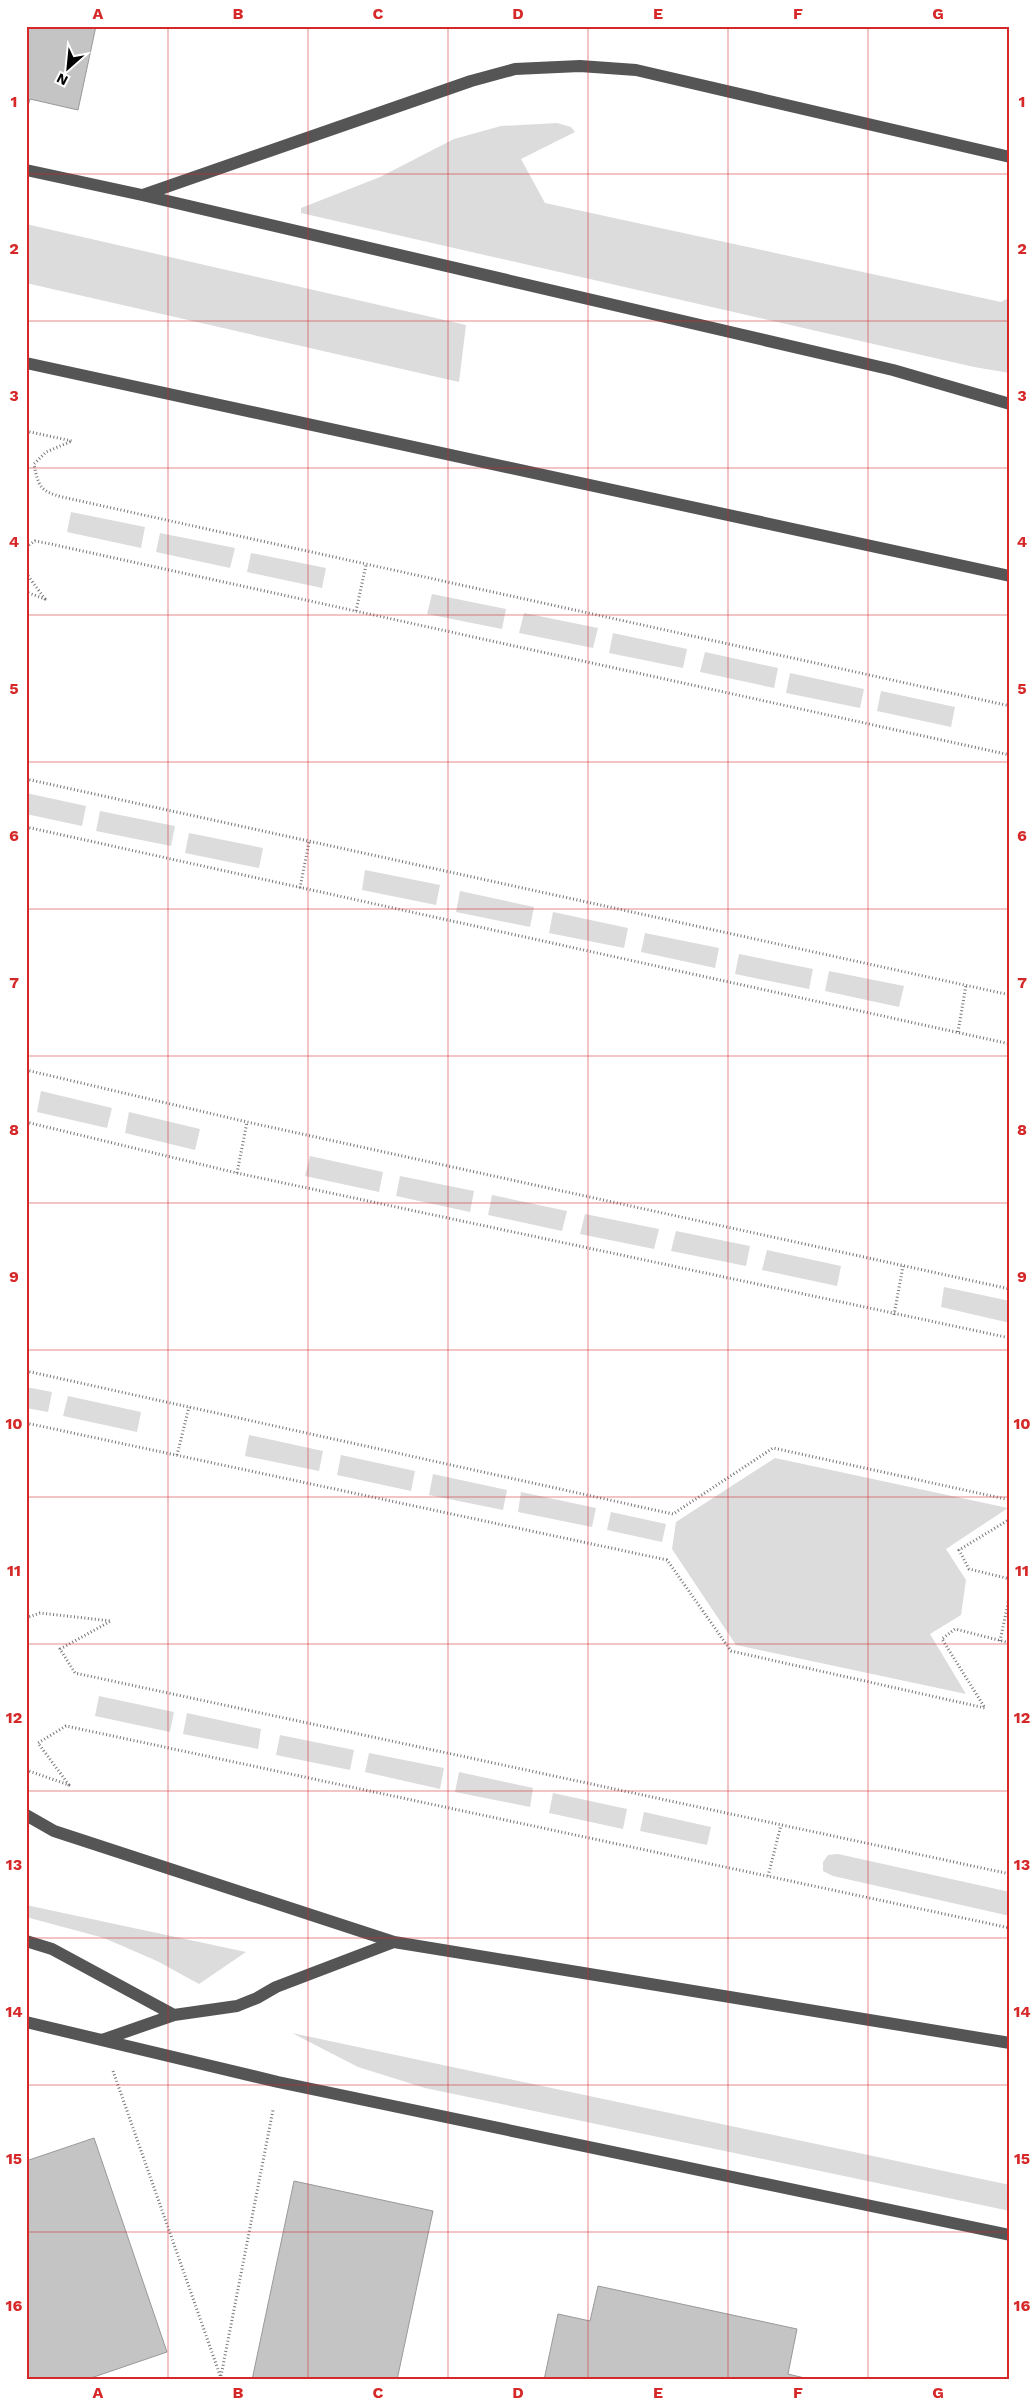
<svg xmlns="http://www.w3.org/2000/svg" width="1036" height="2406" viewBox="0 0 1036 2406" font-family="'Work Sans',sans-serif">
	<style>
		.green { fill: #dcdcdc }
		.building { fill: #c4c4c4; stroke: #999 }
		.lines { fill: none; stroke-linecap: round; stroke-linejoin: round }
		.path { stroke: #777; stroke-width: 3; stroke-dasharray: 1 2.5; stroke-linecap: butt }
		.minor { stroke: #555; stroke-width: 12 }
		.grid { fill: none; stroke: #d62828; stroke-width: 1; stroke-opacity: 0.55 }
		.neatline { fill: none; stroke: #d62828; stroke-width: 2 }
		.grid-label { font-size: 16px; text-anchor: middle; font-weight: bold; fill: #d62828 }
	</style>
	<rect width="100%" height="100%" fill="#fff"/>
	<path class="green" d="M557 123 571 127 575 132 521 159 545 203 1001 302 1010 297V373L974 367 301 213V208L380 177 454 139 501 126Z
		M26 224 466 325 459 382 26 283Z
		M71 512 145 527 141 548 67 532Z
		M160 533 235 548 230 568 156 552Z
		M251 553 326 568 322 588 247 572Z
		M432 594 506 609 502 629 427 614Z
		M524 613 598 628 593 648 519 633Z
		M613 633 687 649 683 668 609 653Z
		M705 652 778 668 774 688 700 672Z
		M790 673 864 689 860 708 786 693Z
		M881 691 955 707 951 727 877 711Z
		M26 793 86 806 82 826 26 814Z
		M100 811 175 826 171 846 96 831Z
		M189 833 263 848 259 868 185 853Z
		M365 870 440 885 436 905 362 890Z
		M460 891 534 907 530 927 456 912Z
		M553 912 628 928 624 948 549 933Z
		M645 933 719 948 715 968 641 952Z
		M739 954 813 969 809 989 735 974Z
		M829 971 904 986 899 1007 825 991Z
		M41 1091 112 1108 107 1128 37 1112Z
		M129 1112 200 1129 195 1150 125 1133Z
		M310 1156 383 1172 379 1192 305 1176Z
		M400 1176 474 1191 470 1212 396 1196Z
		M492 1195 567 1211 562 1231 488 1215Z
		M585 1214 659 1229 654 1249 580 1234Z
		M676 1231 750 1246 746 1266 671 1251Z
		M767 1250 841 1266 837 1286 762 1270Z
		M944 1287 1010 1301V1323L941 1307Z
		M26 1387 52 1392 48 1412 26 1408Z
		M68 1396 141 1412 137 1432 63 1416Z
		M249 1435 323 1451 319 1471 245 1456Z
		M341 1455 415 1471 411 1491 337 1475Z
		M775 1458 1008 1508 946 1549 966 1580 961 1615 930 1634 966 1694 736 1645 672 1549 676 1522Z
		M433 1474 507 1490 503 1510 429 1495Z
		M521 1492 596 1508 592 1527 518 1512Z
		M611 1512 666 1524 662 1542 607 1530Z
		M99 1696 174 1712 170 1732 95 1716Z
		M187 1713 261 1729 258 1749 183 1734Z
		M280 1735 354 1750 350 1770 276 1755Z
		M369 1753 444 1768 440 1789 365 1772Z
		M459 1772 533 1788 530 1807 455 1792Z
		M553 1793 627 1809 623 1829 549 1813Z
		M644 1812 711 1827 707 1845 640 1831Z
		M838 1854 1010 1892V1916L833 1876 823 1871V1862L828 1855Z
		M26 1905 246 1952 199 1984 157 1961 104 1938 26 1917Z
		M292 2033 1010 2185V2211L425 2088 358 2067Z"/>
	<path class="building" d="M26 26H96L78 110 30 99 26 113Z
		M94 2138 167 2352 85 2380H26V2161Z
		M294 2181 433 2211 397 2380H252Z
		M598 2286 797 2329 788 2374 813 2380H544L558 2314 590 2321Z"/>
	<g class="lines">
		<path class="path" d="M26 431 72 441 46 452 34 464C38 486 40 491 62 497L1010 706
			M26 547 35 541 51 544 1010 755
			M26 573 45 599 26 592
			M356 611 366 565
			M26 779 1010 995
			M26 827 1010 1044
			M300 888 309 842
			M958 1032 966 985
			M26 1070 247 1122 1010 1289
			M26 1122 237 1173 1010 1338
			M237 1173 247 1122
			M894 1315 903 1266
			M26 1371 673 1514 773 1448 1010 1500
			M26 1423 667 1560 731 1651 985 1708 942 1639 955 1629 1010 1643
			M177 1455 189 1407
			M1010 1519 959 1550 969 1569 1010 1579
			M26 1618 40 1613 111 1621 60 1649 75 1673 1010 1874
			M1000 1641 1010 1594
			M26 1770 69 1785 38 1743 66 1726 1010 1928
			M768 1876 781 1825
			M113 2071 221 2378
			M221 2376 273 2110"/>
		<path class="minor" d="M26 170 142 195 893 370 1010 404
			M143 195 471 81 515 69 580 66 636 70 1010 157
			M26 363 1010 576
			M26 1815 54 1831 394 1942 1010 2043
			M26 1941 52 1949 174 2015
			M26 2022 278 2082 1010 2235
			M102 2040 174 2015 237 2006 257 1998 276 1987 394 1942"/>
	</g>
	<path class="grid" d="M168 26V2380M308 26V2380M448 26V2380M588 26V2380M728 26V2380M868 26V2380M26 174H1010M26 321H1010M26 468H1010M26 615H1010M26 762H1010M26 909H1010M26 1056H1010M26 1203H1010M26 1350H1010M26 1497H1010M26 1644H1010M26 1791H1010M26 1938H1010M26 2085H1010M26 2232H1010"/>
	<rect width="1036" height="2406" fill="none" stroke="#ffffff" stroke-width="55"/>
	<g transform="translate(68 68) rotate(207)" stroke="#ffffff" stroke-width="4" paint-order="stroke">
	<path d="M0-4L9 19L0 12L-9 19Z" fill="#000000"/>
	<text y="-8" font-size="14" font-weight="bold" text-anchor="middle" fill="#000000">N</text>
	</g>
	<rect x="28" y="28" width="980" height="2350" class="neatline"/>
	<g class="grid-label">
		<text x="98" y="19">A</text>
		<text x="238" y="19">B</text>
		<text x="378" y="19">C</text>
		<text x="518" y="19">D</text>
		<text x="658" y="19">E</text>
		<text x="798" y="19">F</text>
		<text x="938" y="19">G</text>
		<text x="14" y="107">1</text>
		<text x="1022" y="107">1</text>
		<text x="14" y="254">2</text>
		<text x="1022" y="254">2</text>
		<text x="14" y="401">3</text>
		<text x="1022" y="401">3</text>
		<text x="14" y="547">4</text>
		<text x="1022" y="547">4</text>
		<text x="14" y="694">5</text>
		<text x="1022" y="694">5</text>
		<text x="14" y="841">6</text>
		<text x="1022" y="841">6</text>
		<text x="14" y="988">7</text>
		<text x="1022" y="988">7</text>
		<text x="14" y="1135">8</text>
		<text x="1022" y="1135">8</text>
		<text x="14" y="1282">9</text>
		<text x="1022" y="1282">9</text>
		<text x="14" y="1429">10</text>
		<text x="1022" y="1429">10</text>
		<text x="14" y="1576">11</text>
		<text x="1022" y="1576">11</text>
		<text x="14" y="1723">12</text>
		<text x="1022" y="1723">12</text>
		<text x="14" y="1870">13</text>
		<text x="1022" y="1870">13</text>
		<text x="14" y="2017">14</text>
		<text x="1022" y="2017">14</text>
		<text x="14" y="2164">15</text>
		<text x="1022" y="2164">15</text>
		<text x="14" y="2311">16</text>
		<text x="1022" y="2311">16</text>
		<text x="98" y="2398">A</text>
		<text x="238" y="2398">B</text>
		<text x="378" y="2398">C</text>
		<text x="518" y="2398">D</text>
		<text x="658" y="2398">E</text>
		<text x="798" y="2398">F</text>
		<text x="938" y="2398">G</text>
	</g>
</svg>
